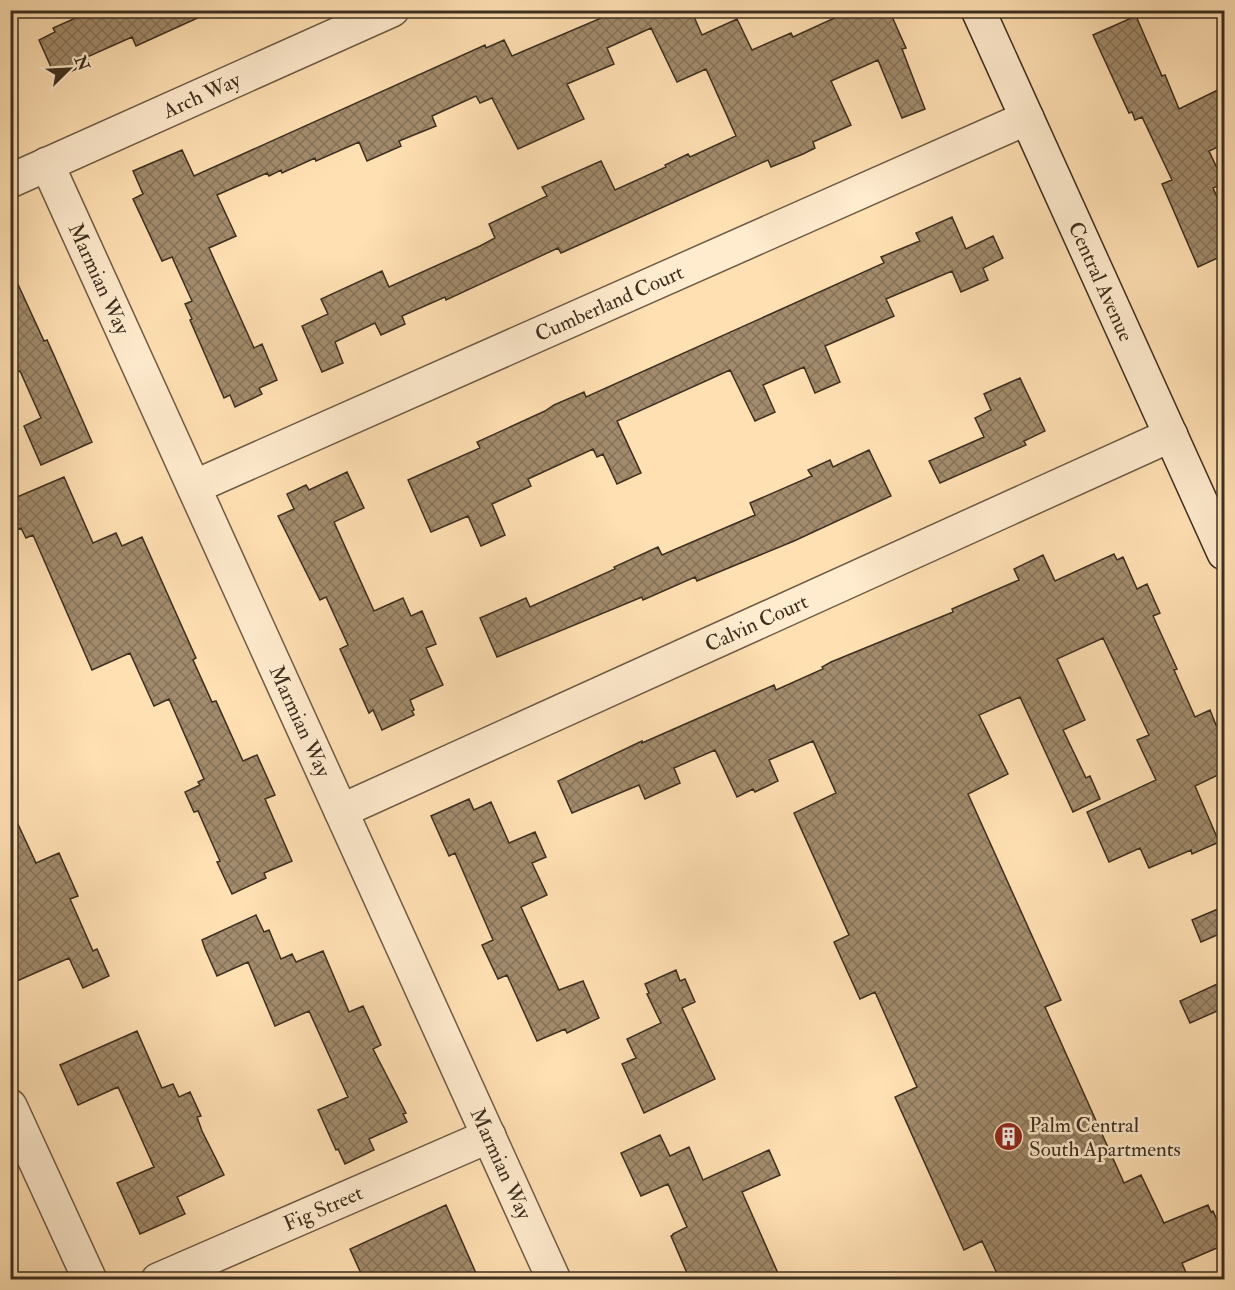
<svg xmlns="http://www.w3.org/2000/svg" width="1235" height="1290" viewBox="0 0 1235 1290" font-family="'IM FELL Double Pica',serif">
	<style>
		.building { fill: url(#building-cross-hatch); stroke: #3d2f1f; stroke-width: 1.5 }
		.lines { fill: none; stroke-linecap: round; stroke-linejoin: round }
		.minor-casing { stroke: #6e5b44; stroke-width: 36 }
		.secondary-casing { stroke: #3d2f1f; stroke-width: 36 }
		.minor { stroke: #ffebce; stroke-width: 33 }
		.secondary { stroke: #ffebce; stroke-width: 33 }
		.labels { text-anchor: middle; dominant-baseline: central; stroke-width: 5; stroke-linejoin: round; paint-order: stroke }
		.street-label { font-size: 21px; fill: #3d2f1f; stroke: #ffebce }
		.poi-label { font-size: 21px; fill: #3d2f1f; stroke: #ffebce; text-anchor: start }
	</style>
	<defs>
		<pattern id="building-cross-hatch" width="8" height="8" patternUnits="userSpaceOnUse" patternTransform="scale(1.5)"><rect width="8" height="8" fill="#a28b6c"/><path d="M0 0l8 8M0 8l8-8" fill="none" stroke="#857258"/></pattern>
	</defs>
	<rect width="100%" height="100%" fill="#ffe0b3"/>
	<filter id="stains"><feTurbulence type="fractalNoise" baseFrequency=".00333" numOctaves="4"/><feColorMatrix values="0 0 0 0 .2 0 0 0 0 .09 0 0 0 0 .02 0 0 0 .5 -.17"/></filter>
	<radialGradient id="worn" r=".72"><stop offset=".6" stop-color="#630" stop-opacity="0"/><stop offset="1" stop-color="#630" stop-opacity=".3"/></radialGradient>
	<path class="building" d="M78 10H215L136 46 132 37 87 57 90 63 56 78 39 40 55 32 53 28 80 16Z
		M620 10H691L702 35 737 19 752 50 791 33 793 37 852 10H889L906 48 902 49 925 109 902 118 878 60 831 81 851 125 813 142 815 148 803 154 771 167 768 160 561 253 558 248 446 300 445 297 402 316 405 324 381 335 375 323 335 342 343 363 322 372 302 326 328 314 321 299 382 271 389 287 480 246 495 238 489 224 547 196 542 187 601 161 615 190 666 167 665 165 688 154 690 157 736 136 706 69 677 82 651 28 607 48 614 64 567 84 584 119 518 149 492 98 480 103 476 96 432 116 436 126 399 141 401 146 367 161 359 142 316 161 315 158 282 173 281 170 269 176 267 173 217 195 236 236 209 248 254 348 262 344 277 380 259 388 262 394 235 407 230 395 224 398 190 320 192 319 185 304 192 301 172 257 162 261 133 199 143 194 133 171 182 150 194 176 485 45 486 48 504 40 512 56Z
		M1136 16 1162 76 1165 75 1179 109 1224 87V144L1209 151 1224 183 1213 188 1224 212V255L1198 267 1162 184 1172 180 1142 117 1135 120 1132 112 1129 113 1093 35Z
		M952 217 966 249 993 236 1003 258 983 268 988 280 961 292 952 271 886 299 894 316 825 346 840 382 815 393 804 367 763 385 775 412 755 421 730 370 617 421 641 473 617 484 603 454 597 457 593 449 528 479 531 486 492 504 505 535 481 546 468 516 431 532 408 480 480 448 477 442 545 411 554 405 584 392 586 397 884 263 881 257 920 241 916 233Z
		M10 267 44 341 47 340 53 353 92 442 41 465 24 426 41 418 20 371 10 375Z
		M1020 378 1045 431 1024 441 1026 445 940 483 929 461 984 437 975 418 991 410 984 394Z
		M869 450 891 496 794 541 697 581 695 577 643 600 642 597 497 657 480 618 526 598 530 607 615 569 614 567 658 547 662 555 755 515 750 503 812 476 808 470 830 460 833 467Z
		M347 472 364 508 334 522 374 611 403 598 411 616 422 611 436 644 426 648 443 685 410 700 414 710 412 711 414 715 382 730 373 710 369 713 340 649 348 645 326 597 320 600 278 516 294 509 287 494 306 485 309 490Z
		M64 477 93 543 116 533 122 546 142 537 196 658 193 660 212 702 216 701 243 761 257 755 275 795 265 799 292 861 264 873 266 878 232 894 217 862 220 861 198 811 194 812 185 792 200 785 198 782 204 779 169 699 154 706 130 653 92 670 33 535 26 538 21 528 10 533V500Z
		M1114 554 1117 560 1123 557 1137 589 1147 584 1160 613 1153 616 1177 669 1174 670 1195 717 1210 710 1216 725 1224 722V772L1195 786 1219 842 1192 854 1191 850 1149 868 1140 848 1109 862 1087 812 1156 780 1137 740 1149 735 1103 638 1057 659 1085 720 1063 730 1086 778 1090 776 1100 799 1073 812 1020 697 979 715 1008 774 968 794 1061 1000 1045 1007 1124 1183 1141 1175 1164 1223 1208 1205 1211 1212 1213 1211 1224 1236V1245L1182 1263 1189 1280H1000L982 1241 964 1250 895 1097 917 1087 875 992 860 999 834 942 849 935 794 813 836 793 813 741 769 760 778 781 755 792 753 789 737 797 715 750 674 768 680 783 645 799 639 785 572 813 558 781 642 741V743L774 685 776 690 823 669 822 667 831 662 953 612 952 609 1019 580 1014 569 1043 555 1055 581Z
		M469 799 474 810 491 802 509 843 535 832 546 857 532 863 547 895 521 907 559 990 583 981 599 1018 567 1033 565 1029 537 1041 507 975 498 979 482 945 493 940 455 853 449 856 431 816Z
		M10 807 36 863 59 853 78 896 70 899 93 951 97 949 109 976 83 988 69 958 10 984Z
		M1218 909 1224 924V932L1201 942 1192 920Z
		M256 915 264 932 269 930 281 959 292 954 296 962 323 951 349 1012 363 1006 381 1045 373 1049 406 1113 403 1114 407 1122 369 1139 374 1150 345 1164 338 1149 336 1150 318 1110 348 1097 309 1011 275 1026 248 962 217 976 205 949 202 940Z
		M676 970 680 981 685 979 695 1002 682 1008 715 1079 644 1113 622 1064 636 1058 627 1039 661 1023 647 994 649 993 645 984Z
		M1224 981V1008L1190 1023 1180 1001Z
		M137 1031 162 1088 173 1084 179 1097 190 1092 201 1116 197 1117 202 1131 224 1175 177 1197 185 1214 140 1234 117 1183 154 1167 118 1087 78 1105 60 1065Z
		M660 1135 670 1156 689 1147 703 1180 769 1150 780 1175 742 1192 781 1280H690L671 1236 673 1235V1234L687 1227 668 1184 641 1196 621 1153Z
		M446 1205 479 1280H364L350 1249Z"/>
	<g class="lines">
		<defs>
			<g id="minor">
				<path id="s1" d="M47 164 554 1280"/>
				<path id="s2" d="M10 181 392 10"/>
				<path id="s3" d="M194 487 1027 118"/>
				<path id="s4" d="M341 811 1171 435"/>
				<path d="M10 1106 90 1280"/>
				<path id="s5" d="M158 1280 489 1136"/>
			</g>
			<g id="secondary">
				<path id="s6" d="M978 10 1224 553"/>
			</g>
		</defs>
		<use href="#minor" class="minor-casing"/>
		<use href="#secondary" class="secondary-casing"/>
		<use href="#minor" class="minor"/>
		<use href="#secondary" class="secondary"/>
	</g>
	<defs>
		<symbol id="building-disc" viewBox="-11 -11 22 22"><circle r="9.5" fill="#8f2418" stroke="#ffebce"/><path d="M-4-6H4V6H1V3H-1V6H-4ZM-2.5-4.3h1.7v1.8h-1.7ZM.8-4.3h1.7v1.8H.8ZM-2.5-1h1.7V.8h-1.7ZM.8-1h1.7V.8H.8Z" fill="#fff"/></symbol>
	</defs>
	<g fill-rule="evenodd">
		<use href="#building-disc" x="992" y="1120" width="33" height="33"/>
	</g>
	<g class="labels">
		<g class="street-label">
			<text stroke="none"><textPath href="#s2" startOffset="210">Arch Way</textPath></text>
			<text stroke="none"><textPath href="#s1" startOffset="126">Marmian Way</textPath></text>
			<text stroke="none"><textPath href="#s6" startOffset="298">Central Avenue</textPath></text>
			<text stroke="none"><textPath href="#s3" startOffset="454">Cumberland Court</textPath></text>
			<text stroke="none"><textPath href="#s4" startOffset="456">Calvin Court</textPath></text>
			<text stroke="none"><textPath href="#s1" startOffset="612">Marmian Way</textPath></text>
			<text stroke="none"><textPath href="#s1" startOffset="1098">Marmian Way</textPath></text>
			<text stroke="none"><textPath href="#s5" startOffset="180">Fig Street</textPath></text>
		</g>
		<g class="poi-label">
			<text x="1029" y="1125">Palm Central<tspan x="1029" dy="24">South Apartments</tspan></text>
		</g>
	</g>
	<rect width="1235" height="1290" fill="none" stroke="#ffe0b3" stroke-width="36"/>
	<rect x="12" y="12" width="1211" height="1266" fill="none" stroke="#3d2f1f" stroke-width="3"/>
	<rect x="18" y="18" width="1199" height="1254" fill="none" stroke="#3d2f1f" stroke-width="1.5"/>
	<g transform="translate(69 69) rotate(66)" stroke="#ffebce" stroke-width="4.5" paint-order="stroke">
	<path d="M0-4.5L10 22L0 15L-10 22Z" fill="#3d2f1f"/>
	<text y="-9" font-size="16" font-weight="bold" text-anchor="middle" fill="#3d2f1f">N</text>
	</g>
	<rect width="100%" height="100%" filter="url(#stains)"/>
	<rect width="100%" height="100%" fill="url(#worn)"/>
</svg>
